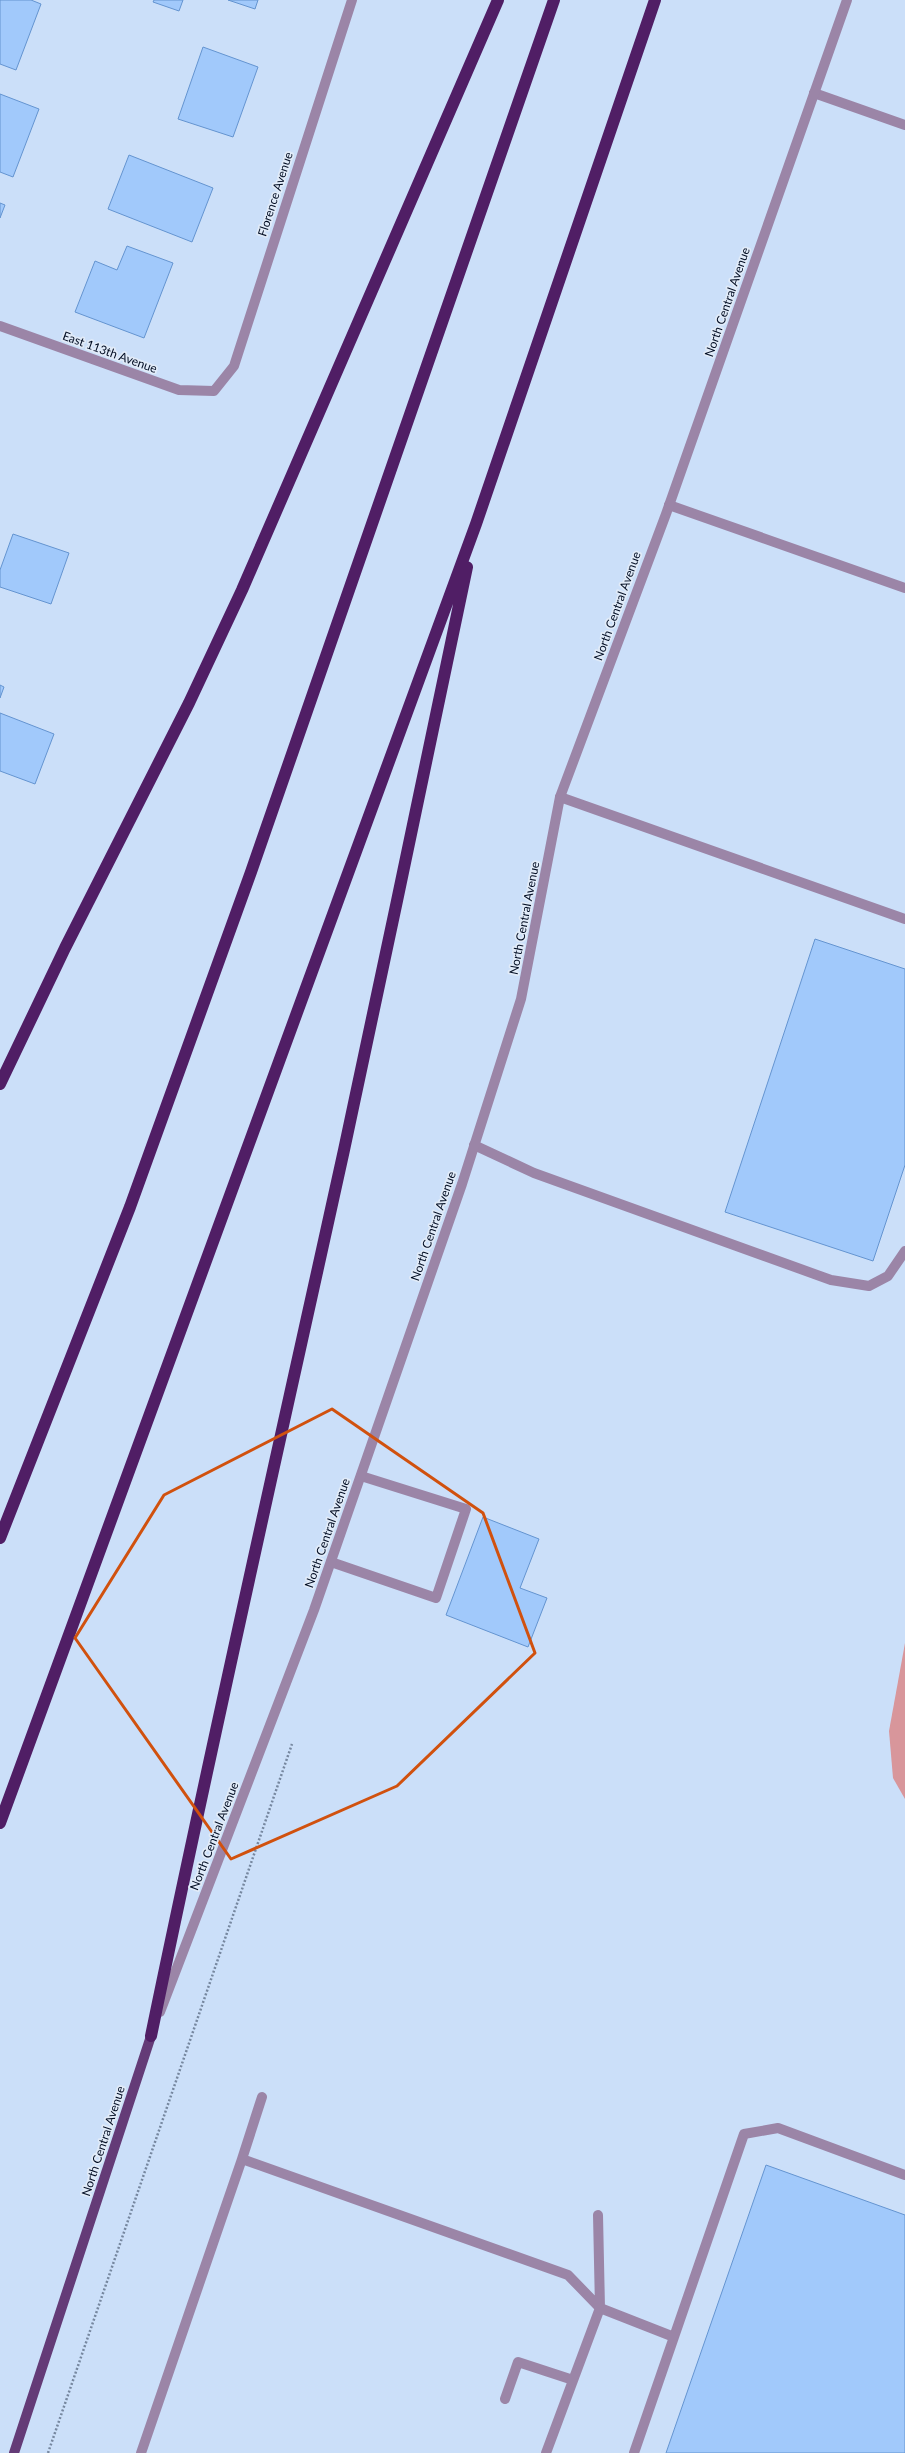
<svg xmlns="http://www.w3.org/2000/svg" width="905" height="2453" viewBox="0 0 905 2453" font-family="Lato,sans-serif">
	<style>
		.green { fill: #d8969b }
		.building { fill: #a1c9fb; stroke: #6494d0 }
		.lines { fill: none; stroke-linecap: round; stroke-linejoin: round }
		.path { stroke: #76879f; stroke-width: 2.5; stroke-dasharray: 2 2; stroke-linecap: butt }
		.lane { stroke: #9b85a7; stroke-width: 10 }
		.street { stroke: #9b85a7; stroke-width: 10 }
		.primary { stroke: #643b77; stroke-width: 10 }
		.highway { stroke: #501e65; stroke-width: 12 }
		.marked { fill: none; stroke: #d1510e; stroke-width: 3; stroke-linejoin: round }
		.labels { text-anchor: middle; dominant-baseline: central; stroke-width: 3.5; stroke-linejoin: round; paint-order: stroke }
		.street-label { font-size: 12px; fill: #000c22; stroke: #e1ebf8 }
	</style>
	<rect width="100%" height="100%" fill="#cbdff9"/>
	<path class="green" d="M905 1643V1799L893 1778 889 1731Z"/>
	<path class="building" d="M0 0H31L41 4 16 70 0 64Z
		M154 0H183L179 11 153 2Z
		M228 0H258L255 9Z
		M203 47 258 67 233 137 178 119Z
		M0 94 39 109 13 177 0 172Z
		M129 155 213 188 192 242 108 209Z
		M0 203 5 205 0 218Z
		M127 246 173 263 144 338 75 312 95 261 117 270Z
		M13 534 69 553 51 604 0 587V570Z
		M0 685 4 687 0 698Z
		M0 713 54 734 35 784 0 771Z
		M815 939 905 969V1165L873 1261 725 1212Z
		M483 1517 539 1539 520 1588 547 1598 528 1647 446 1615Z
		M766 2165 905 2215V2453H666Z"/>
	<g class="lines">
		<path class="path" d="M48 2453 292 1744"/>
		<path class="lane" d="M814 93 905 125
			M669 505 905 588
			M560 797 905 919
			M474 1145 534 1173 831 1280 869 1286 888 1276 905 1251
			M331 1562 436 1598 466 1509 361 1476
			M242 2159 262 2097
			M598 2215 600 2308 674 2337
			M505 2399 518 2362 573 2380
			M141 2453 242 2159 568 2275 600 2308 546 2453
			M634 2453 744 2134 778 2128 905 2175"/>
		<path class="street" d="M0 326 179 390 214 391 234 366 352 0
			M160 2012 314 1610 462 1184 521 999 560 797 666 514 847 0"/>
		<path class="primary" d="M14 2453 151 2036"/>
		<path class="highway" d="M0 1084 65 948 189 703 242 590 498 0
			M0 1538 130 1207 251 872 554 0
			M0 1823 476 524 655 0
			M151 2036C212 1740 279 1446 344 1150 386 956 426 761 467 567"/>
	</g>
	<path class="marked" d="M332 1409 483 1513 535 1653 397 1786 231 1859 75 1638 164 1495Z"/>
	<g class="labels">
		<g class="street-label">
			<text transform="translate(275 194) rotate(-72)">Florence Avenue</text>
			<text transform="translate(727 302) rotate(-71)">North Central Avenue</text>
			<text transform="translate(110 352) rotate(20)">East 113th Avenue</text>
			<text transform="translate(617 606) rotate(-70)">North Central Avenue</text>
			<text transform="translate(524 918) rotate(-79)">North Central Avenue</text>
			<text transform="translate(433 1226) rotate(-71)">North Central Avenue</text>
			<text transform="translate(327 1533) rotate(-71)">North Central Avenue</text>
			<text transform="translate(214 1836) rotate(-69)">North Central Avenue</text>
			<text transform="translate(103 2141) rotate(-72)">North Central Avenue</text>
		</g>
	</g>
</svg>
